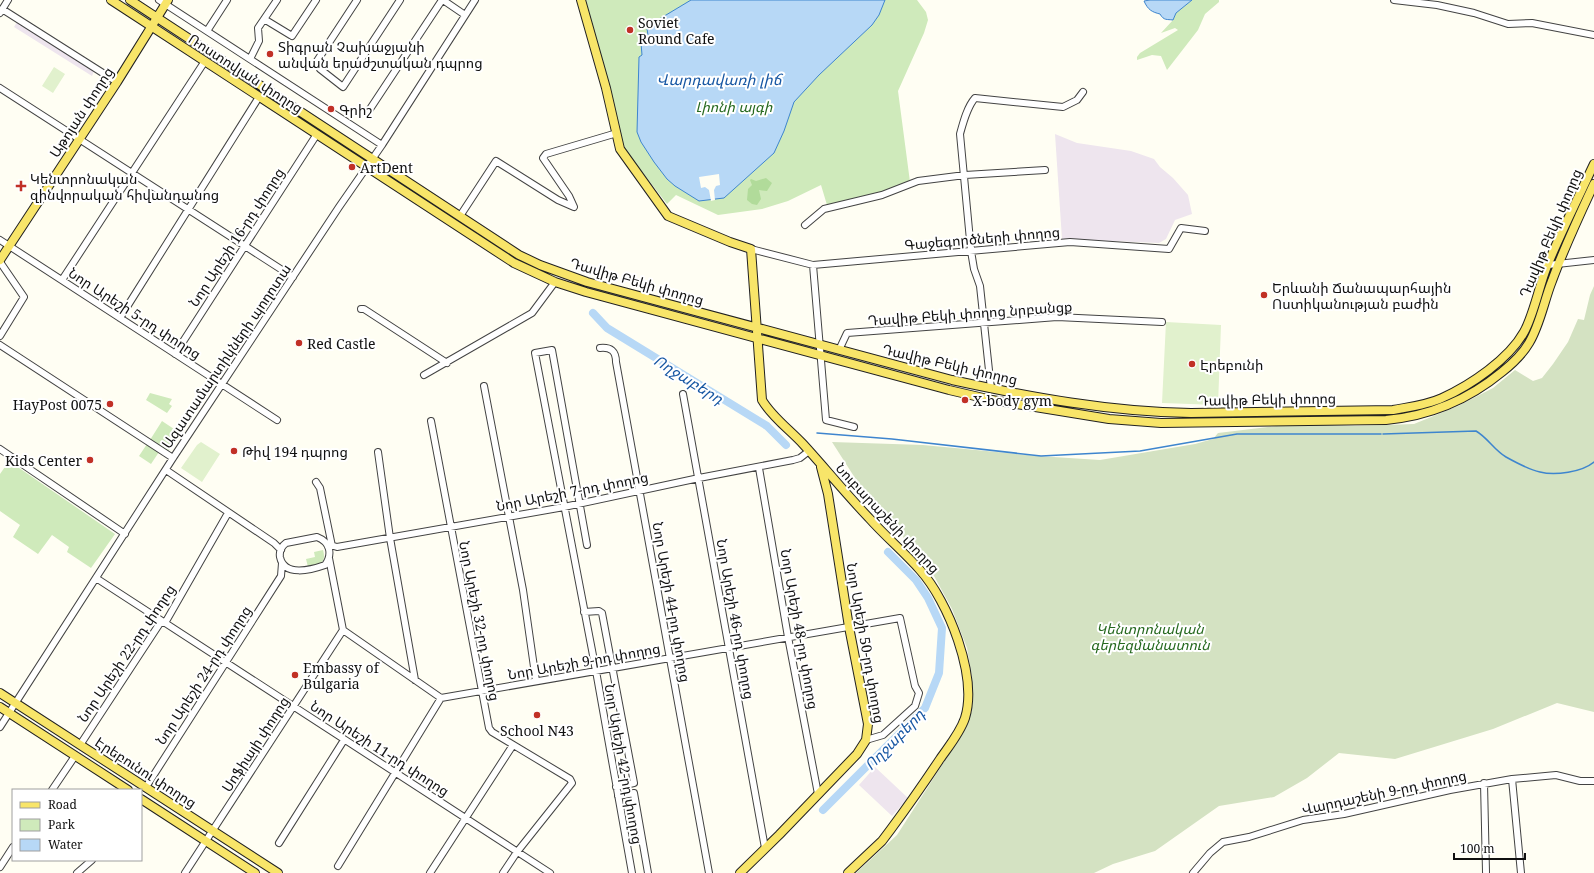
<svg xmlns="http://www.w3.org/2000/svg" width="1594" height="873" viewBox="0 0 1594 873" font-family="'Noto Serif','Noto Sans Armenian',serif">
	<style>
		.industrial { fill: #eee5ee }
		.green { fill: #cfeabb }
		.forest { fill: #b1db9a }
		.cemetery { fill: #d4e2c2 }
		.pitch { fill: #e1f1cd }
		.water { fill: #b7d8f6; stroke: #3e85ce }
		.pier { fill: #fffef3 }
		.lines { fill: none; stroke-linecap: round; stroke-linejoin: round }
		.stream { stroke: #3e85ce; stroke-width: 1.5 }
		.river { stroke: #b7d8f6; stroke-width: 8 }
		.minor-casing { stroke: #434343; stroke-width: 8 }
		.major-casing { stroke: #212121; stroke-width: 10 }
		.minor { stroke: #fff; stroke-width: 6 }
		.major { stroke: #f8e569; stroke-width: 8 }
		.poi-dot { fill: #c13026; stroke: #fff; stroke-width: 1.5 }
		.labels { text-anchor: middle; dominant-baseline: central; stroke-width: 4; stroke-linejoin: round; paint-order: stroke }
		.poi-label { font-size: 14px; fill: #101010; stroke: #fff; text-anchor: start }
		.street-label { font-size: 14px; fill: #101010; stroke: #fff }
		.park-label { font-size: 14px; font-style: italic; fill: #26691f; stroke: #fff }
		.water-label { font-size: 15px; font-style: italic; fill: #1757a3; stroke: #fff }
	</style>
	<rect width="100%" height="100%" fill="#fffef3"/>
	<path class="industrial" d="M17 22 94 71 92 76 14 27Z
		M1055 134 1077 143 1131 151 1154 159 1160 167 1173 178 1188 195 1192 214 1175 220 1166 239 1159 243 1062 239Z
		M875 767 908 798 892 816 859 785Z"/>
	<path class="green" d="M586 0H917L926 12 928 20 924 33 898 91 910 182 869 196 827 205 821 185 788 201 762 209 718 215 676 195 667 204 623 147Z
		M1192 0H1219V2L1205 14 1198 30 1167 70 1161 56 1152 55 1137 60V57L1140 53 1178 30 1175 28 1161 33 1173 20 1176 13Z
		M150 393 172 399 169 404 172 406 167 413 146 400Z
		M162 421 180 433 168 452 150 440Z
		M147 444 159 452 151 464 139 456Z
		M9 461 115 534 91 568 67 552 69 547 52 535 38 554 13 537 20 525 0 511V474Z
		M323 550C327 564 319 564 308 567L306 559 315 557 314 552Z"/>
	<path class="forest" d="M766 178 772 183 767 191 759 190 761 199 757 205 752 204 747 200 748 189 752 185 750 180 751 179 756 181Z"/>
	<path class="cemetery" d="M1594 286V712L1557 703 1493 729 1395 759 1339 753 1307 778 1274 797 1219 806 1155 851 1113 864 1094 873H856L897 835 953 748 972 711V677L967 648 952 609 934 576 904 540 901 527 893 526 871 503 832 442 923 445 1038 456 1100 460 1195 444 1213 439 1218 433 1294 424 1355 426 1414 424 1458 406 1493 388 1515 370 1533 381 1542 378 1553 364 1568 342 1578 319 1584 320 1590 295Z"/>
	<path class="pitch" d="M54 67 65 74 53 93 42 86Z
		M1166 322 1221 325 1218 405 1162 403Z
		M201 442 220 454 202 482 181 468 197 445Z"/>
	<path class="water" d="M691 0H885L879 15 872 25 819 75 794 102 784 131 774 153 724 198 699 201 675 186 667 179 654 162 641 142 637 132 639 57 642 55 641 43H645L649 41 647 29H651L657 24 656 21Z
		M1150 0H1192L1176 13 1173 20C1167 19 1164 21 1160 14 1152 12 1148 10 1144 1Z"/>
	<path class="pier" d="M719 174 720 185 716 186 714 190 715 200 711 201 709 190 705 187 701 188 699 177Z"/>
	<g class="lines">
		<path class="stream" d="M817 433 892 439 1041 456 1140 451 1237 434H1381
			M1383 434 1476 431C1488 438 1494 450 1506 457 1515 462 1531 470 1540 472 1555 476 1582 472 1594 462"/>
		<path class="river" d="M593 313 607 328 767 426 786 445
			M823 810 925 708 939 673 942 628 928 598 916 580 888 552"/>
		<defs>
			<path id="minor" d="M159 0 382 145
				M357 0 317 61 320 69 343 87 400 0
				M443 0 465 15
				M1394 0 1437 5 1474 13 1508 24 1532 23 1594 35
				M2 9 117 82
				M0 13 8 0
				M264 19 292 36 316 0
				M207 31 227 0
				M250 59 259 41 258 28 277 0
				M0 88 293 277
				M368 112 442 0
				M460 216 496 161 558 200 574 207 569 196 543 158 546 154 617 133
				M805 225 824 209 882 195 918 181 965 175 1045 170
				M0 240 277 420
				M751 249 813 265 1070 242 1169 249 1181 228 1205 231
				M0 262 24 297 0 336
				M813 265 826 420 854 427
				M1548 265 1594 260
				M62 280 205 61
				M361 309H364L447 363
				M120 318 259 97
				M0 345 173 458
				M600 348C611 347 616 351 616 362L709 873
				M839 350 847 333 1057 317 1162 322
				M175 354 317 134
				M424 375 532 313 555 282
				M484 386 523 590 536 681
				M991 389 980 286 974 269 971 251 960 134C963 123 967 107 975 98L1063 107 1077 100 1083 92
				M683 394 765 848
				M431 421 489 728 492 732 570 779 572 783 517 852 503 873
				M0 449 125 534
				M378 452 390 538 415 680
				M759 468 788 637 818 794
				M166 470 274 543 281 550
				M316 482 320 488 332 546
				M317 537C330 542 333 554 325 565 311 570 284 577 280 557 279 551 282 546 286 543Z
				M327 544 337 547 564 507 699 478 793 460 800 458 809 451
				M587 545 552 350 535 353 596 671 632 873
				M329 558 343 630
				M96 578 550 873
				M584 612 599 611 602 613 634 783 616 787
				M343 630 441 698 900 618 915 686 919 693 915 706 883 735 866 740
				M0 727 173 458 339 207 382 145 475 0
				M80 745 160 623H165L228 513
				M1512 779 1521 873
				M1484 783 1486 872
				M146 787 281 576 282 563
				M52 790 75 756
				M618 796 634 793 648 873
				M279 843 344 740
				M338 866 441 698
				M0 867 13 847
				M77 873 92 860
				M185 873 343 630
				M430 873 513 745
				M1193 873 1210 853 1223 842 1249 837 1303 820 1344 814 1450 790 1512 779 1556 775 1580 781H1594"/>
			<path id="major" d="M111 0 514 263 555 282 586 292 949 390 992 400 1109 419 1161 423 1386 420C1430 416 1468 400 1502 372 1512 364 1522 355 1529 343 1540 325 1544 301 1552 281 1564 248 1579 216 1594 184
				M130 0 519 255 540 265 587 282 952 380C1030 397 1111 412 1191 413L1393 410C1409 407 1427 405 1442 398 1471 385 1509 359 1524 332 1534 314 1539 286 1547 266 1561 232 1578 198 1594 164
				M581 0 606 88 620 149 668 216 730 242 751 249 762 400C772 417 789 429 803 444 825 468 846 494 869 518 885 536 904 552 920 570 948 601 978 676 965 718 960 733 949 746 940 759 924 783 908 806 891 829L882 841 848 873
				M0 260 117 82 168 0
				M0 693 278 873
				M0 707 128 790
				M141 799 255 873
				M740 873 779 835 857 754 866 740 868 724 849 627 828 494 821 467"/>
		</defs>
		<use href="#minor" class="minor-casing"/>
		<use href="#major" class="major-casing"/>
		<use href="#minor" class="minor"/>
		<use href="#major" class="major"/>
	</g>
	<g class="poi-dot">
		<circle cx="630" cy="30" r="4"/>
		<circle cx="270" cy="54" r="4"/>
		<circle cx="331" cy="109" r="4"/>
		<circle cx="352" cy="167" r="4"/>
		<path d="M19 180h4v4h4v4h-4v4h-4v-4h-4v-4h4z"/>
		<circle cx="1264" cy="295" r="4"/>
		<circle cx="299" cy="343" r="4"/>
		<circle cx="1192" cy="364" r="4"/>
		<circle cx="965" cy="400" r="4"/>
		<circle cx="110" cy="404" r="4"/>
		<circle cx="234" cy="451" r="4"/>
		<circle cx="90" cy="460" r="4"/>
		<circle cx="295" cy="675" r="4"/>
		<circle cx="537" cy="715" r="4"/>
	</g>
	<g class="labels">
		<g class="poi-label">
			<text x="638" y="22">Soviet<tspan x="638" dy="16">Round Cafe</tspan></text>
			<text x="278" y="46">Տիգրան Չախաջյանի<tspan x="278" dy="16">անվան երաժշտական դպրոց</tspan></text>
			<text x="339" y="109">Գրիշ</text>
			<text x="360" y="167">ArtDent</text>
			<text x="30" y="178">Կենտրոնական<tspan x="30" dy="16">զինվորական հիվանդանոց</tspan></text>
			<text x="1272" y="287">Երևանի Ճանապարհային<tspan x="1272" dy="16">Ոստիկանության բաժին</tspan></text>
			<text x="307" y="343">Red Castle</text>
			<text x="1200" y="364">Էրեբունի</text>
			<text x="973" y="400">X-body gym</text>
			<text x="102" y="404" text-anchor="end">HayPost 0075</text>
			<text x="242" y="451">Թիվ 194 դպրոց</text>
			<text x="82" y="460" text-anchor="end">Kids Center</text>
			<text x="303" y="667">Embassy of<tspan x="303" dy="16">Bulgaria</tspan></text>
			<text x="537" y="730" text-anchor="middle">School N43</text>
		</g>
		<g class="street-label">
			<text transform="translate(246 73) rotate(33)">Ռոստովյան փողոց</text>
			<text transform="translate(81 112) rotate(-57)">Աթոյան փողոց</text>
			<text transform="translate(1550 233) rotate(-67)">Դավիթ Բեկի փողոց</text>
			<text transform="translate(236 237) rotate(-57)">Նոր Արեշի 16-րդ փողոց</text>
			<text transform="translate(982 238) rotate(-5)">Գաջեգործների փողոց</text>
			<text transform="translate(637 281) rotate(16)">Դավիթ Բեկի փողոց</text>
			<text transform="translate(135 313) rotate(33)">Նոր Արեշի 5-րդ փողոց</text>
			<text transform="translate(970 313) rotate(-4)">Դավիթ Բեկի փողոց նրբանցք</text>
			<text transform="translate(226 356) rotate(-56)">Ազատամարտիկների պողոտա</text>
			<text transform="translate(950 364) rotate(13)">Դավիթ Բեկի փողոց</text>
			<text transform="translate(1267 399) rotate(-1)">Դավիթ Բեկի փողոց</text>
			<text transform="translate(572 491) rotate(-11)">Նոր Արեշի 7-րդ փողոց</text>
			<text transform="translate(888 518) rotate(47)">Նուբարաշենի փողոց</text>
			<text transform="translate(672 602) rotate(80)">Նոր Արեշի 44-րդ փողոց</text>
			<text transform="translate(736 619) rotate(80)">Նոր Արեշի 46-րդ փողոց</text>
			<text transform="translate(480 621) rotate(79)">Նոր Արեշի 32-րդ փողոց</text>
			<text transform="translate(800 629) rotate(80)">Նոր Արեշի 48-րդ փողոց</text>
			<text transform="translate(866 643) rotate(80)">Նոր Արեշի 50-րդ փողոց</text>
			<text transform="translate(126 653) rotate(-56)">Նոր Արեշի 22-րդ փողոց</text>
			<text transform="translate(584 661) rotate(-10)">Նոր Արեշի 9-րդ փողոց</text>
			<text transform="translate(203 675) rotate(-57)">Նոր Արեշի 24-րդ փողոց</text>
			<text transform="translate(255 744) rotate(-57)">Սոֆիայի փողոց</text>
			<text transform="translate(380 748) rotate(33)">Նոր Արեշի 11-րդ փողոց</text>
			<text transform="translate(624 764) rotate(80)">Նոր Արեշի 42-րդ փողոց</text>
			<text transform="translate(146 772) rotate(33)">Էրեբունու փողոց</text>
			<text transform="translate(1384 792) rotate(-12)">Վարդաշենի 9-րդ փողոց</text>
		</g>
		<g class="park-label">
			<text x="734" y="106">Լիոնի այգի</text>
			<text x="1150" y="628">Կենտրոնական<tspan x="1150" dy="16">գերեզմանատուն</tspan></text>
		</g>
		<g class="water-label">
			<text x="719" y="79">Վարդավառի լիճ</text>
			<text transform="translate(689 379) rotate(32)">Ողջաբերդ</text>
			<text transform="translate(894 739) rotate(-46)">Ողջաբերդ</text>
		</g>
	</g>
	<rect x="12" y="789" width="130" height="72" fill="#ffffff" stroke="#9f9f9f"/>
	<rect x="20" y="802" width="20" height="6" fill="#f8e569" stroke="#9f9f9f"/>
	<text x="48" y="809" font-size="12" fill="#101010">Road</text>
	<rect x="20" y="819" width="20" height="12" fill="#cfeabb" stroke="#9f9f9f"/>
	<text x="48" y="829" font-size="12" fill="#101010">Park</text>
	<rect x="20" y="839" width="20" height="12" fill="#b7d8f6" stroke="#9f9f9f"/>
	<text x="48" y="849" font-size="12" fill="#101010">Water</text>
	<path d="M1454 853v6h71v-6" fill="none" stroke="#101010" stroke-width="2"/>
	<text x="1460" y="853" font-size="12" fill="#101010" stroke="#ffffff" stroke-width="3" paint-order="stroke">100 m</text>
</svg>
